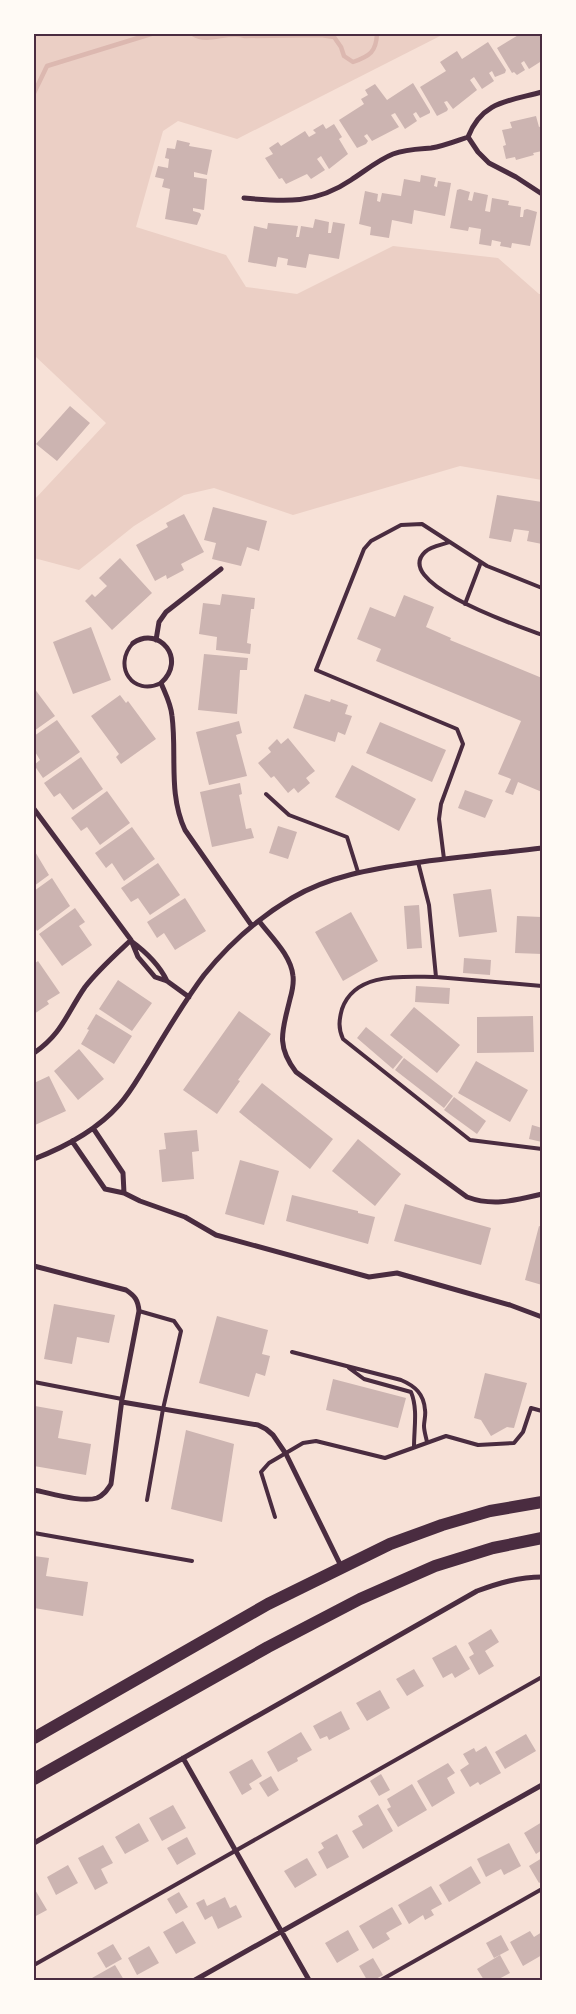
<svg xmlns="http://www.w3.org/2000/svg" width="576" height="2014" viewBox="0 0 576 2014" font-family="'Noto Sans',sans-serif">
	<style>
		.green { fill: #ebcfc5 }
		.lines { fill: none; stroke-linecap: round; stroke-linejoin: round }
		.stream { stroke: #dcb8b0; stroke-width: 4.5 }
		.building { fill: #ccb4b1 }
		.service { stroke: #4a2c40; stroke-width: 4 }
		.minor { stroke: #4a2c40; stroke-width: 5 }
		.primary { stroke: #4a2c40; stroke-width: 12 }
		.neatline { fill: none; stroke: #4a2c40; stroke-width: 2 }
	</style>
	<rect width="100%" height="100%" fill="#f7e1d7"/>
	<path class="green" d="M34 34H444L237 139 178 121 163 131 136 227 226 255 246 287 297 294 393 246 498 258 539 294H542V480L460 466 293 515 214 488 184 495 134 526 79 570 34 558V500L106 423 35 356 34 357Z"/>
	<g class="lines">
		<path class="stream" d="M193 34C209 44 227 30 245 36L321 35 334 37 341 47 344 56 353 62C370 56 376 52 377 34
			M34 93 47 66 151 34"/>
	</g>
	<path class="building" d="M520 34H542V65L540 62 529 69 524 61 521 63 525 70 517 75 514 72 512 73 497 48Z
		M488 42 506 70 505 73 495 77 492 71 489 73 494 81 482 89 474 77 470 80 477 90 453 109 447 101 444 102 448 109 447 111 437 116 420 87 446 71 440 62 457 51 462 59Z
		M413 83 430 111V113L420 118 416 112 413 114 417 121 405 129 395 113 391 115 399 127 372 141 367 134 364 136 368 141 366 144 357 148 339 120 364 104 361 99 368 95 365 90 375 84 387 100Z
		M536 116 539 127 542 126V151L533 153 534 155 516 160 515 157 506 159 503 146 506 145 502 130 512 128 510 122Z
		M323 124 326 129 334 124 342 137 339 139 348 154 329 169 321 156 317 159 325 170 311 179 307 174 286 184 282 178 279 179 265 158 273 154 269 148 278 142 281 146 305 131 309 137 316 133 313 130Z
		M177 140 190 143 189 146 212 150 207 175 194 172V177L207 179 204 210 193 208V211L200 213 201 215 197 225 165 219 170 189 162 187 164 179 155 177 158 166 168 168 169 159 165 158 167 148 175 149Z
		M421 175 436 178 434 186 437 187 438 181 451 183 445 216 414 210 412 224 392 220 389 238 370 235 371 227 359 224 365 191 378 194 377 201 380 202 382 193 401 196 404 179 420 182Z
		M460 189 470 192 468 200 472 201 474 192 488 195 485 211 490 212 492 198 509 201 508 205 521 207 520 217H523L524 210 527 209 537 212 530 246 512 243 511 248 500 246 501 242 492 240 491 246 479 244 481 229 469 227 468 231 450 228 457 190Z
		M315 219 329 222 328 233H331L333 222 345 224 339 259 309 254 306 268 287 265 288 259 278 257 276 267 248 262 254 226 267 229 268 223 298 226 296 237H299L301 226 313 228Z
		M70 406 90 423 57 461 36 444Z
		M497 495 542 502V544L527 541 529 531 514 529 511 542 489 538Z
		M213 507 267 521 259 551 247 547 241 566 212 559 216 543 204 540Z
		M184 514 204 552 181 564 184 570 167 579 166 575 155 581 136 545 168 527 166 523Z
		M120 558 152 593 112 630 85 601 92 594 95 597 107 586 99 578Z
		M222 594 255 598 254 609H251L247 643 251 644 250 654 216 650 217 637 199 634 203 603 220 605Z
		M404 595 434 607 426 627 451 638 450 640 542 678V792L518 782 513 795 505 792 511 779 498 774 521 721 376 661 381 649 357 639 370 607 395 617Z
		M91 627 111 680 73 694 53 642Z
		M204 654 248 658 247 670H240L237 714 198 710Z
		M34 688 55 716 34 731Z
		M305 694 330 702 331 699 348 705 345 714 352 716 345 735 338 732 335 742 293 728Z
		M120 695 126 703 128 701 156 739 121 764 116 757 119 754 91 716Z
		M57 720 80 752 43 778 34 765 40 760 34 750V736Z
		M239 721 242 733 236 735 247 776 209 785 196 732Z
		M380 722 446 750 432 782 366 753Z
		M288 738 315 771 306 778 310 783 298 793 294 788 288 793 274 776 271 778 258 763 271 752 268 748 277 739 281 744Z
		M81 757 103 789 73 810 60 793 54 797 44 783Z
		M352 765 416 799 399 831 335 797Z
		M240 783 242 794 239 795 246 829 251 828 254 838 212 847 200 792Z
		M465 790 493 800 485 818 458 808Z
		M107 791 130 823 100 845 87 827 81 831 71 818Z
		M278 826 297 832 288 859 269 853Z
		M132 827 155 859 124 881 112 863 106 868 95 853Z
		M34 850 49 875 34 886Z
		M158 863 180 895 150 915 138 898 131 902 121 888Z
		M52 878 70 906 37 931 34 926V891Z
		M491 889 497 932 459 937 453 894Z
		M185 898 206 931 175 950 164 933 157 938 147 922Z
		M419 905 422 948 407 949 404 906Z
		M75 908 85 922 79 926 92 945 62 966 39 934Z
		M351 912 378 961 343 981 315 932Z
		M517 916 542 917V954L515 953Z
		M464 958 491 960 490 975 463 973Z
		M38 961 60 993 47 1001 49 1004 34 1014V964Z
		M118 980 152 1003 132 1031 99 1009Z
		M416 986 450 988 449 1004 415 1002Z
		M414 1007 460 1045 437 1073 390 1035Z
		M239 1011 271 1034 238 1080 240 1081 217 1114 183 1090Z
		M96 1014 132 1036 114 1064 81 1044 89 1030 87 1029Z
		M533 1016 534 1052 477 1053V1017Z
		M366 1027 403 1057 393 1069 357 1038Z
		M79 1049 104 1079 78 1100 54 1071Z
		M404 1058 453 1096 444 1108 395 1070Z
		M476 1061 528 1090 510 1122 458 1093Z
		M49 1076 66 1111 35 1125 34 1083Z
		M262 1083 333 1139 310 1169 239 1112Z
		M454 1097 486 1121 477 1134 444 1110Z
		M532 1125 542 1128V1142L529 1139Z
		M197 1130 199 1151 192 1152 194 1179 162 1182 159 1150 166 1149 164 1133Z
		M358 1139 401 1174 375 1206 332 1171Z
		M240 1160 279 1171 264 1225 225 1214Z
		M292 1195 358 1211V1213L375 1217 368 1244 286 1221Z
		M405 1204 491 1228 481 1265 394 1241Z
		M539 1226 542 1227V1285L525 1280Z
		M54 1304 115 1315 109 1343 77 1337 72 1364 44 1359Z
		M217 1316 268 1330 262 1354 270 1356 265 1376 256 1373 249 1397 199 1383Z
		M485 1373 527 1383 514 1428 507 1427 491 1436 481 1420 474 1418Z
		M333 1379 406 1398 398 1428 326 1410Z
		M35 1406 63 1411 58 1438 91 1444 86 1475 34 1466Z
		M186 1430 234 1444 222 1522 171 1509Z
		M34 1556 49 1558 46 1576 88 1582 83 1616 34 1608Z
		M491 1629 499 1642 485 1651 494 1666 479 1675 469 1657 474 1654 468 1643Z
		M456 1645 470 1669 455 1678 452 1673 443 1678 432 1658Z
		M414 1669 424 1686 407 1696 396 1679Z
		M380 1690 390 1708 367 1721 356 1703Z
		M341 1711 350 1729 329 1740 327 1736 320 1739 313 1726Z
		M301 1732 312 1750 297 1758 298 1761 278 1772 267 1752Z
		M526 1734 536 1751 505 1769 495 1752Z
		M486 1746 501 1773 480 1785 478 1782 470 1787 460 1770 469 1764 463 1754 474 1748 476 1752Z
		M252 1759 262 1776 249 1784 252 1789 242 1795 229 1772Z
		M448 1763 455 1773 447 1778 455 1793 432 1807 417 1781Z
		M381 1774 390 1790 379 1796 370 1781Z
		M271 1776 279 1790 268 1797 259 1783Z
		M412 1784 427 1810 398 1827 387 1809 391 1807 387 1799Z
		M378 1804 393 1831 363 1849 352 1831 363 1825 358 1816Z
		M173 1805 186 1828 162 1841 149 1818Z
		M542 1822V1850L536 1854 524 1833Z
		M139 1823 149 1841 125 1854 115 1837Z
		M337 1834 349 1857 327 1869 318 1852 324 1848 321 1843Z
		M187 1837 196 1854 177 1865 167 1848Z
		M509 1843 521 1866 504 1875 501 1869 486 1877 477 1859Z
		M103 1845 113 1863 101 1869 108 1883 95 1890 78 1858Z
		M307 1858 317 1875 295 1888 284 1871Z
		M542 1858V1881L539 1883 529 1866Z
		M68 1865 78 1883 56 1895 47 1877Z
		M471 1866 481 1883 449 1902 439 1885Z
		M431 1886 442 1904 431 1910 434 1915 425 1920 423 1915 409 1924 398 1905Z
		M34 1888 47 1910 34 1917Z
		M179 1892 188 1907 176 1914 167 1899Z
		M225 1897 230 1908 236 1905 242 1917 218 1929 212 1916 205 1920 196 1903 204 1899 207 1906Z
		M392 1907 402 1924 386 1933 390 1939 373 1949 359 1926Z
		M183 1921 196 1943 176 1954 163 1932Z
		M348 1930 359 1950 337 1963 325 1943Z
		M530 1931 534 1937 542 1932V1955L523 1966 510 1942Z
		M501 1935 509 1950 494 1958 486 1943Z
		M113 1944 122 1959 106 1968 97 1953Z
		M149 1946 159 1963 137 1975 128 1958Z
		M500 1955 510 1973 497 1980H484L477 1969Z
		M373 1958 383 1975 374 1980H367L359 1966Z
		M115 1965 124 1980H94L92 1978Z"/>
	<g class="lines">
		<path class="service" d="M450 542C442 545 431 546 425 552 391 584 524 628 542 635
			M465 604 481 562
			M133 643C112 666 133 697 161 683
			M266 794 289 815 347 837 358 872
			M444 859 439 819 441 804 463 744 457 729 316 670 364 549 371 541 401 525 422 524 487 566 542 588
			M418 862 429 905 436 977 542 986
			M436 977C405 977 355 971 342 1009 339 1020 338 1028 343 1039L470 1140 542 1149
			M139 1311 174 1321 181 1331 163 1409 147 1500
			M292 1352 401 1380C415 1386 424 1394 425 1410 426 1415 424 1421 424 1426 424 1431 426 1437 427 1442
			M349 1368 364 1379 411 1392C418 1409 414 1428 414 1447
			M34 1382 122 1399
			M275 1517 261 1472 269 1463 303 1443 316 1441 385 1458 446 1436 478 1445 514 1443 523 1432 531 1408 542 1411
			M34 1533 192 1561
			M34 1965 542 1677
			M381 1980 542 1889"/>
		<path class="minor" d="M468 137 478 152 489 163 516 177 542 194
			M244 198C285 202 316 204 351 180 365 171 378 160 393 154 406 149 418 149 431 148 444 146 456 141 468 137 482 101 509 101 542 92
			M156 640 159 622 166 612 221 569
			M133 643C160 625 187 660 161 683 165 693 171 704 172 716 177 754 168 794 185 830L252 926
			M34 809 131 940 138 957 155 977 167 981 189 997
			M259 921C271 937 291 955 293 976 294 984 292 992 290 999 283 1029 275 1045 296 1072L467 1197C494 1207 516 1200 542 1194
			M131 941C146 952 159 964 167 981
			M34 1053C62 1034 67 1013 85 987 98 970 115 955 131 940
			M93 1128 123 1173 124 1193
			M72 1141 105 1189 124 1193 140 1201 185 1217 216 1235 369 1277 397 1273 404 1275 510 1305 542 1317
			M34 1159C65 1147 97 1130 119 1105 130 1093 138 1078 147 1064 165 1034 183 1003 204 975 229 944 258 918 292 898 329 876 372 869 414 863 457 857 500 853 542 848
			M34 1266 126 1290C135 1296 138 1300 139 1311L122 1399 111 1484C107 1490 104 1495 97 1498 82 1503 50 1493 34 1490
			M122 1402 258 1425 266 1429 273 1435 286 1454 341 1566
			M183 1758 309 1980
			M34 1843 477 1591C499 1583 519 1577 542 1577
			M195 1980 542 1785"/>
		<path class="primary" d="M34 1738 268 1604 390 1544 442 1525 490 1511 542 1502
			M34 1779 268 1647 360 1599 435 1566 493 1548 542 1538"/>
	</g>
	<rect width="576" height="2014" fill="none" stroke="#fffaf5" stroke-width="70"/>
	<rect x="35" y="35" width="506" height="1944" class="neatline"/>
</svg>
